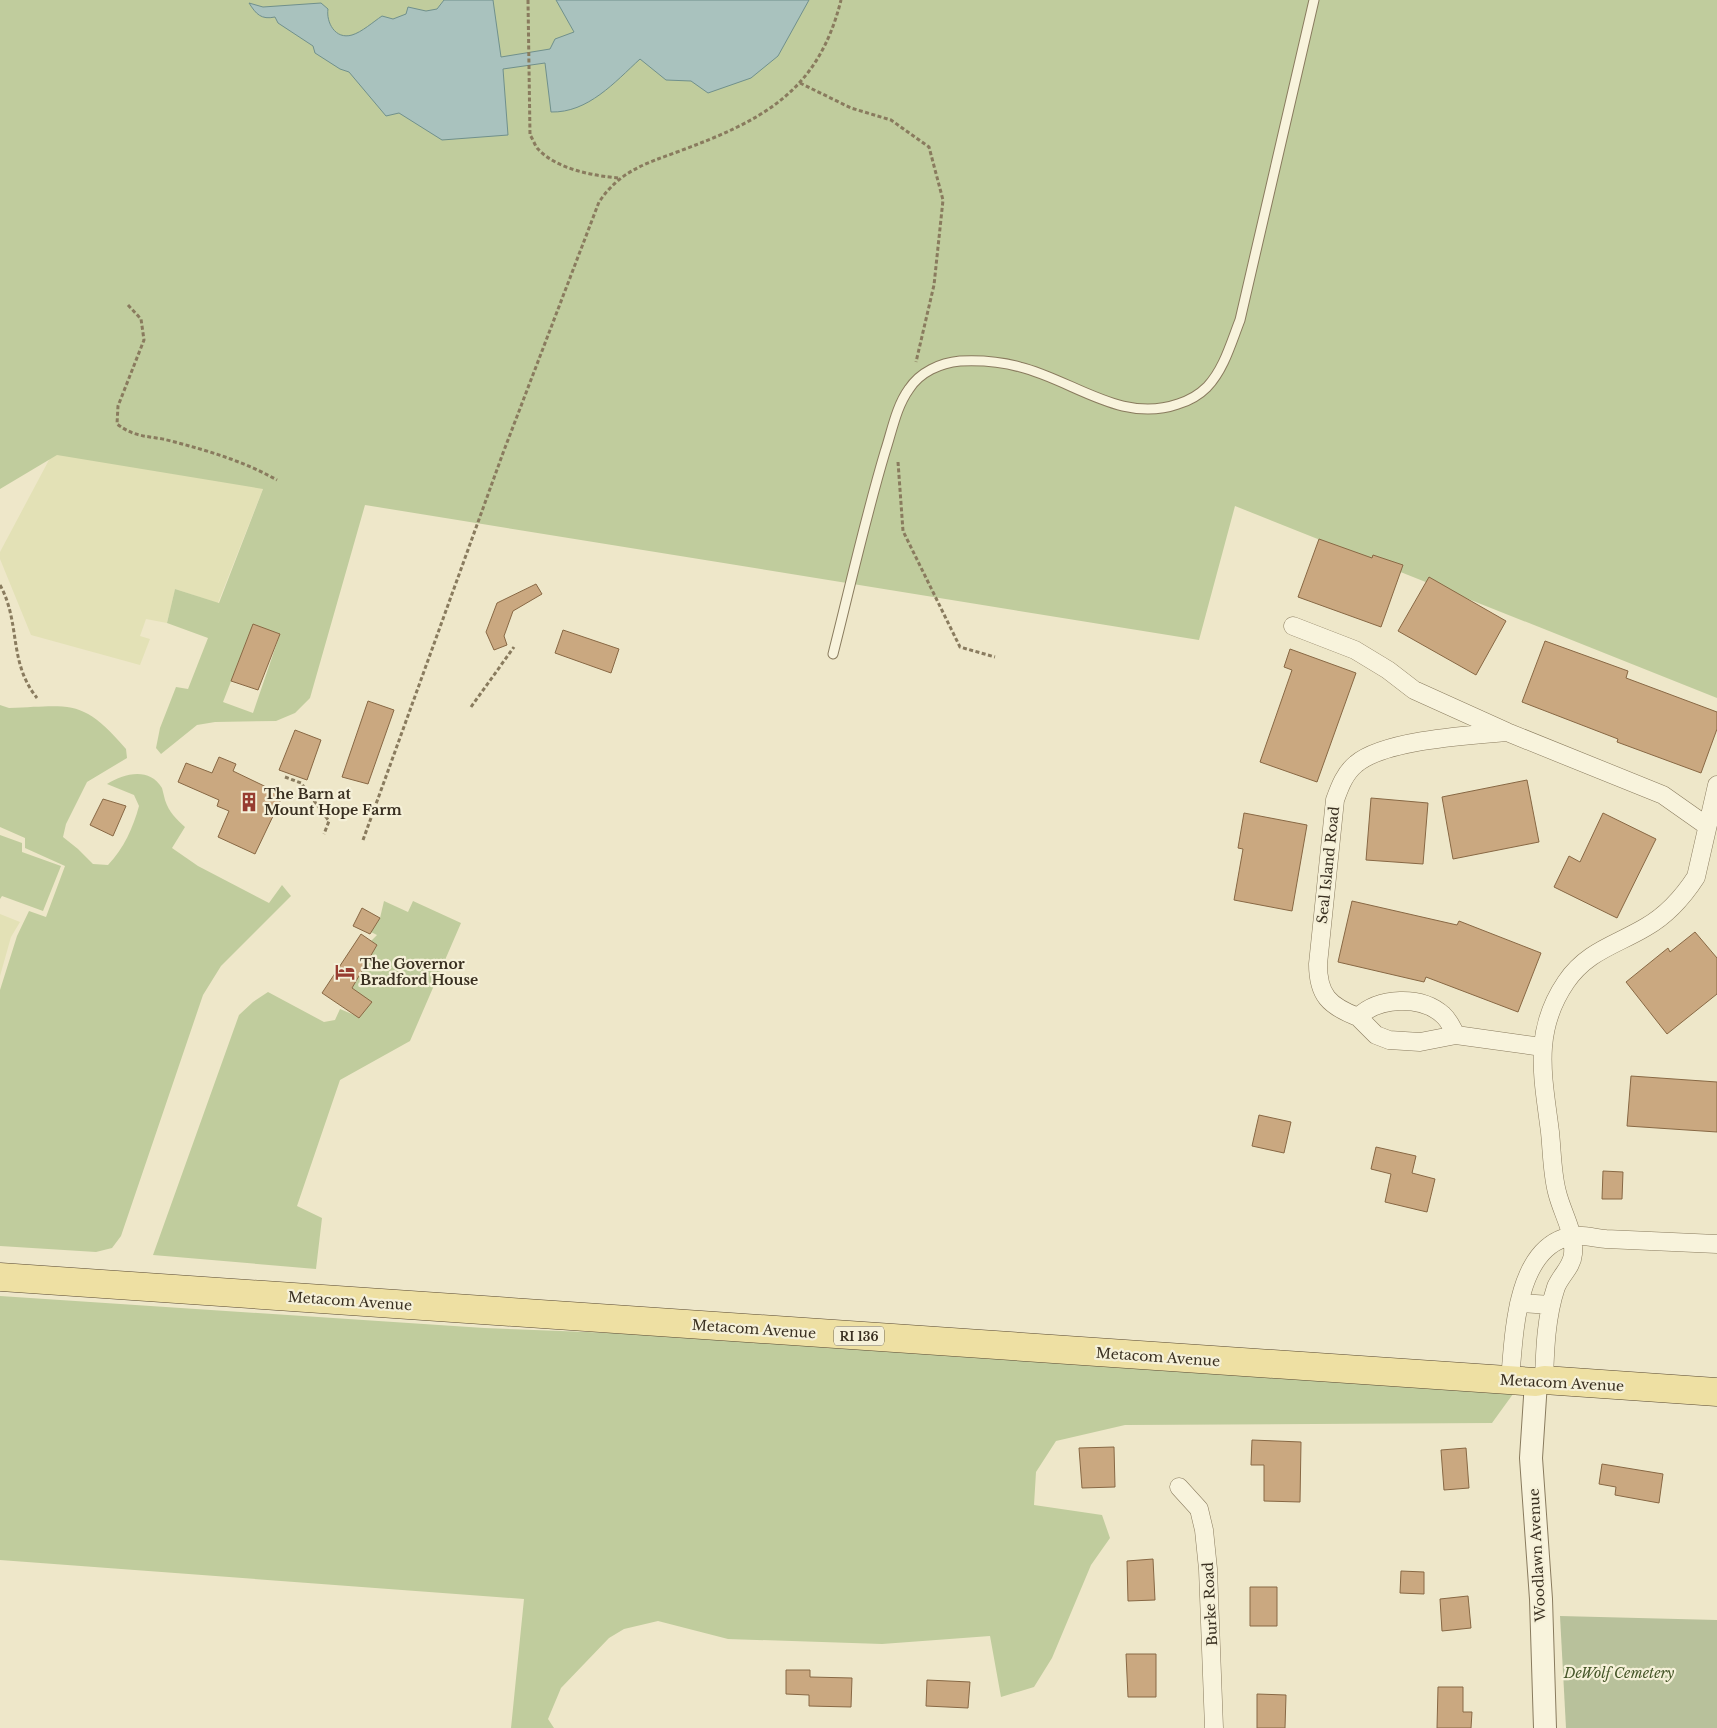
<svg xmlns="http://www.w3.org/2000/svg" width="1717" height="1728" viewBox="0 0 1717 1728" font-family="'Libre Baskerville',serif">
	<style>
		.farmland { fill: #e3e1b6 }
		.green { fill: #c0cc9d; fill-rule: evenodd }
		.cemetery { fill: #b8c19b }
		.water { fill: #a9c2be; stroke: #70908c }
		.building { fill: #caa880; stroke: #886844 }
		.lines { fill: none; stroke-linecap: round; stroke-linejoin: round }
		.service-casing { stroke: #897b5e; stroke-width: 11 }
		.minor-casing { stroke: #897b5e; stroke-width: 19 }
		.tertiary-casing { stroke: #897b5e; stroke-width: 24 }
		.primary-casing { stroke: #584832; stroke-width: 29 }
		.path { stroke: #897b5e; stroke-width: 3; stroke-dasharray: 4 2.5; stroke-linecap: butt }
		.service { stroke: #f8f3dc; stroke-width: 9 }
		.minor { stroke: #f8f3dc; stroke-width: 18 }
		.tertiary { stroke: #f8f3dc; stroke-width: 22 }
		.primary { stroke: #eee0a3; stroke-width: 28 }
		.labels { text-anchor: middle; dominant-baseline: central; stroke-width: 4.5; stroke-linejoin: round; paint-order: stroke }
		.shield { fill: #f5f0d8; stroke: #726a58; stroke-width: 1 }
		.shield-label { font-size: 12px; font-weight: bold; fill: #3a3021 }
		.poi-label { font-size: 14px; font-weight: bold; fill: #3a3021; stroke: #f5f0d8; text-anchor: start }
		.street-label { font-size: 14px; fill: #3a3021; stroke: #f5f0d8 }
		.park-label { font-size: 14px; font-style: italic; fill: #455628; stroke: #f5f0d8 }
	</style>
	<rect width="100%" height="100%" fill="#eee7c9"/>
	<path class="farmland" d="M75 411 268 476 218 603 175 589 167 623 146 619 140 636 150 639 140 665 31 635 0 559V552Z
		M0 914 20 922 11 937 0 976Z"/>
	<path class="green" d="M0 0H1717V698L1235 506 1199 640 365 505 310 698 295 713 276 721 215 722 197 725 161 754 156 748 160 728 176 687 188 689 208 638 167 623 175 589 219 603 263 489 57 455 0 489ZM253 625 280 634 253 713 223 702Z
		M0 705 9 708C72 706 82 698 126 749L127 758 87 782 66 824 63 837 78 849 93 864 108 865C124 848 133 828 139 806L134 795 107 784C123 774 149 766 162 788 163 792 164 796 165 800 169 812 176 819 185 827L172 848 198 866 269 903 282 885 291 896 221 966 203 995 121 1236 112 1248 96 1252 0 1246V990L17 936 29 911 46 917 65 866 25 848V838L0 827Z
		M0 835 22 843V852L61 866 43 911 2 896 0 899Z
		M384 901 408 912 413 901 461 923 410 1041 340 1080 297 1206 322 1218 316 1269 153 1255 239 1015 253 1002 268 992 324 1022 335 1020 340 1009 359 1017 352 988 377 945 371 941 377 935 371 932 380 918Z
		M0 1296 484 1328 771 1339 1513 1394 1492 1423 1125 1425 1056 1441 1036 1472 1034 1505 1102 1515 1110 1538 1091 1565 1052 1658 1034 1687 1001 1697 990 1636 882 1644 728 1639 658 1621 624 1629 609 1638 561 1688 548 1719 554 1728H511L524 1599 0 1560Z"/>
	<path class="cemetery" d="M1560 1616 1717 1620V1728H1566Z"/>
	<path class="water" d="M444 0H493L501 57 550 49 555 39 574 32 556 0H809L778 56 751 78 708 93 691 81 666 80 640 59C615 82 588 113 551 112L545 63 503 69 508 135 442 140 399 113 386 116 349 72 340 69 315 53 313 46 278 23 275 17C261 20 256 14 249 3L263 7 321 3 328 9C326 22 335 40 352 35 362 32 373 22 382 16L393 19 406 14 408 7 426 11 437 9Z"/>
	<path class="building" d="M1319 539 1372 558 1373 555 1403 565 1381 627 1298 597Z
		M1429 577 1506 621 1476 675 1398 631Z
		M536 584 542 594 513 611 504 636 507 645 494 650 486 632 497 603Z
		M253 624 280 634 258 690 231 681Z
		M563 630 619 649 611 673 555 653Z
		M1545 641 1628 671 1626 678 1717 712V729L1701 773 1617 742 1618 739 1522 702Z
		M1290 649 1356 673 1317 782 1260 762 1292 670 1284 667Z
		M368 701 394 710 368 784 342 777Z
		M295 730 321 740 307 780 279 770Z
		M219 757 236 764 233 771 283 795 255 854 218 837 229 811 217 806 219 800 178 782 186 763 212 773Z
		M1527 780 1539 842 1453 859 1442 797Z
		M1371 798 1428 803 1423 864 1366 860Z
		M103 799 126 806 113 836 90 825Z
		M1244 813 1307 825 1292 911 1234 900 1243 849 1238 848Z
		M1603 813 1656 839 1617 918 1554 887 1569 856 1580 862Z
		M1352 901 1457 925 1459 921 1541 953 1518 1012 1426 977 1424 982 1338 962Z
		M362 908 380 918 370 934 353 926Z
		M1695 932 1717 958V994L1667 1034 1626 982 1668 948 1670 952Z
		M361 934 377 945 352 988 372 1002 359 1018 322 993Z
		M1631 1076 1717 1082V1132L1627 1126Z
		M1259 1115 1291 1122 1284 1153 1252 1146Z
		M1376 1147 1416 1156 1412 1173 1435 1179 1427 1212 1385 1202 1391 1174 1371 1169Z
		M1603 1171 1623 1172 1622 1199H1602Z
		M1252 1440 1301 1442 1300 1502 1264 1501V1465H1251Z
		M1114 1447 1115 1487 1082 1488 1079 1448Z
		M1466 1448 1469 1488 1444 1490 1441 1450Z
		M1602 1464 1663 1474 1659 1503 1615 1495 1616 1487 1599 1484Z
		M1153 1559 1155 1600 1128 1601 1127 1561Z
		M1401 1571 1424 1572V1594L1400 1593Z
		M1250 1587H1277V1626H1250Z
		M1468 1596 1471 1628 1442 1631 1440 1599Z
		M1126 1654H1156V1697H1128Z
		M786 1670H810V1677L852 1678 851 1707 809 1706V1695L786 1694Z
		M927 1680 970 1682 968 1708 926 1706Z
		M1438 1687H1463V1712H1472L1471 1728H1437Z
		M1257 1694 1286 1695 1285 1728H1257Z"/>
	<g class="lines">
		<defs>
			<path id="service" d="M833 654C850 587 865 519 885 452 892 431 896 407 909 389 920 372 940 363 960 361 981 360 999 361 1020 367 1073 380 1121 424 1178 404 1188 401 1199 395 1207 387 1224 369 1231 343 1240 320L1314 0"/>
			<path id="minor" d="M1293 626 1355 650 1388 670 1414 690 1507 732 1663 795 1707 826
				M1358 1017 1376 1035 1389 1040 1420 1042 1456 1035 1542 1047
				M1456 1035C1452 1028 1449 1020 1443 1015 1421 995 1379 997 1358 1017 1329 1006 1318 995 1318 964L1335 800C1340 786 1345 773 1356 764 1384 740 1470 735 1507 732
				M1519 1303 1551 1305
				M1510 1380C1514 1337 1515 1255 1564 1238 1577 1233 1593 1238 1606 1239 1643 1241 1680 1242 1717 1244
				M1544 1380C1545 1349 1546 1317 1556 1287 1561 1275 1572 1267 1573 1254 1575 1232 1562 1213 1557 1192 1552 1173 1552 1151 1550 1132 1543 1076 1532 1032 1566 982 1587 951 1616 945 1646 927 1667 915 1683 897 1696 877L1717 785
				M1179 1487 1199 1509 1204 1530 1208 1569 1214 1728"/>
			<path id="tertiary" d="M1536 1382 1531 1458 1541 1599 1545 1728"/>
			<path id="primary" d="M0 1277 1536 1382 1544 1380 1717 1392"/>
		</defs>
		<use href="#service" class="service-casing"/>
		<use href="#minor" class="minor-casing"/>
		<use href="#tertiary" class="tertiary-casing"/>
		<use href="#primary" class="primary-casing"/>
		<path class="path" d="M528 0 530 135C533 139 535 146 538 149 556 169 594 176 619 178
			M800 83 851 108 891 120 929 147 943 200 934 285 916 362
			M128 305 141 319 144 340 118 406 117 424C137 439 149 435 171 441 209 451 243 461 277 480
			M898 462 903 531 960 647 995 657
			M0 585C21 623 8 662 37 698
			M471 707 514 647
			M285 777 301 783 329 821 324 834
			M363 840 503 453 599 202C619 172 644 164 677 152 761 121 818 93 841 0"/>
		<use href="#service" class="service"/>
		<use href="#minor" class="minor"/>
		<use href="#tertiary" class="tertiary"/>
		<use href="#primary" class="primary"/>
	</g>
	<defs>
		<symbol id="building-bare" viewBox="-9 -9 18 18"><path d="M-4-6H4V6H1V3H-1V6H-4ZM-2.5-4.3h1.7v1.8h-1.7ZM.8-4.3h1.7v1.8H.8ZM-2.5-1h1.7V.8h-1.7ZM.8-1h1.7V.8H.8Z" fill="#973c30" stroke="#f5f0d8" stroke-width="2.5" paint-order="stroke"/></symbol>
		<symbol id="hotel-bare" viewBox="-9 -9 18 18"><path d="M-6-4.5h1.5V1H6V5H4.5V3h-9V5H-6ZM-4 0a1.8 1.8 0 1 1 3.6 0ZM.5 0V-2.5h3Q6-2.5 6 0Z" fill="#973c30" stroke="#f5f0d8" stroke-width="2.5" paint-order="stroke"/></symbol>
	</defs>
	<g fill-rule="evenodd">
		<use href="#building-bare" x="235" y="788" width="28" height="28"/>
		<use href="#hotel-bare" x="331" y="958" width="28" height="28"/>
	</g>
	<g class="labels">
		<rect class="shield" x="834" y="1326.5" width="50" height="19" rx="4"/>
		<g class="shield-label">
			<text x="859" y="1336">RI 136</text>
		</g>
		<g class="poi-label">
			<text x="264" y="794">The Barn at<tspan x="264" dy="16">Mount Hope Farm</tspan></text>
			<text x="360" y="964">The Governor<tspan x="360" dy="16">Bradford House</tspan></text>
		</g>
		<g class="street-label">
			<text transform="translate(1328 865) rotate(-84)">Seal Island Road</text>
			<text transform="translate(350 1301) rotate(4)">Metacom Avenue</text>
			<text transform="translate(754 1329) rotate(4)">Metacom Avenue</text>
			<text transform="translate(1158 1357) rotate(4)">Metacom Avenue</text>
			<text transform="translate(1562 1383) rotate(3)">Metacom Avenue</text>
			<text transform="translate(1537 1555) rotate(-93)">Woodlawn Avenue</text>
			<text transform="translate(1210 1604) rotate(-93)">Burke Road</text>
		</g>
		<g class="park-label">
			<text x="1619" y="1673">DeWolf Cemetery</text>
		</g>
	</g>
</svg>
